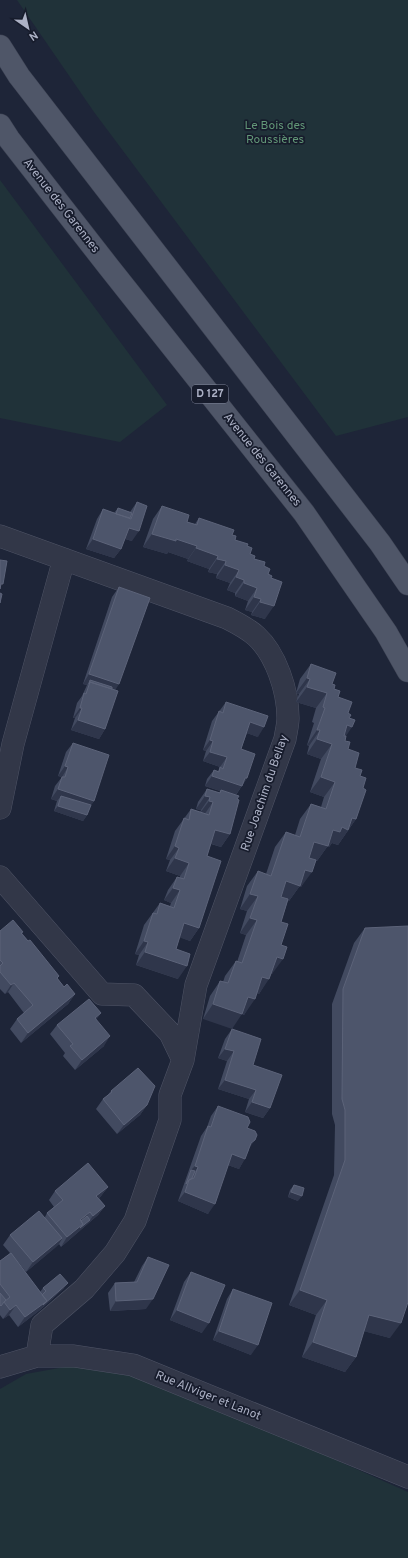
<svg xmlns="http://www.w3.org/2000/svg" width="408" height="1558" viewBox="0 0 408 1558" font-family="Overpass,sans-serif">
	<style>
		.green { fill: #203239 }
		.lines { fill: none; stroke-linecap: round; stroke-linejoin: round }
		.street-casing { stroke: #4f5466; stroke-width: 23 }
		.primary-casing { stroke: #3b4051; stroke-width: 23 }
		.street { stroke: #323748; stroke-width: 22 }
		.primary { stroke: #4f5668; stroke-width: 22 }
		.wall { fill: #424a60 }
		.shaded-wall { fill: #2f364b }
		.building { fill: #4d556b; stroke: #5c6379 }
		.labels { text-anchor: middle; dominant-baseline: central; stroke-width: 3.5; stroke-linejoin: round; paint-order: stroke }
		.shield { fill: #171c2c; stroke: #7f8497; stroke-width: 1 }
		.shield-label { font-size: 11px; font-weight: bold; fill: #acb1c5 }
		.park-label { font-size: 12px; fill: #629777; stroke: #171c2c }
		.street-label { font-size: 12px; fill: #acb1c5; stroke: #171c2c }
	</style>
	<rect width="100%" height="100%" fill="#1e2538"/>
	<path class="green" d="M17 0H408V417L336 436 94 112Z
		M0 180 167 405 120 442 0 418Z
		M70 1366 127 1372 282 1436 408 1492V1558H0V1389L26 1374Z"/>
	<g class="lines">
		<defs>
			<path id="street" d="M0 536 227 618C237 623 247 628 256 636 276 654 288 691 288 718 288 725 286 732 285 739L196 985 183 1060 170 1095V1120L135 1221 115 1253 84 1289 42 1325 37 1356
				M0 808 13 744 64 559
				M0 877 102 994 134 995 170 1033 183 1060
				M0 1367 37 1356H74L133 1365 408 1477"/>
			<path id="primary" d="M0 46 19 76 380 543 408 584
				M0 125 9 139 108 266 304 513 386 632 408 671"/>
		</defs>
		<use href="#street" class="street-casing"/>
		<use href="#primary" class="primary-casing"/>
		<use href="#street" class="street"/>
		<use href="#primary" class="primary"/>
	</g>
	<path class="wall" d="M137 502 132 541 125 539 121 549 114 558 86 549 97 519 103 509 114 513 118 508 130 512Z
		M162 506 187 522 195 524 199 518 232 535 235 540 247 546 250 554 254 559 264 566 271 578 265 619 251 615 252 612 245 610 248 601 235 596V593L227 590 230 583 216 578 217 574 208 572 209 569 187 561 188 559 168 552 167 554 143 547 153 519Z
		M119 587 115 690 105 729 99 739 71 730 75 718H73L77 703 82 696 87 685 83 684 112 597Z
		M311 664 332 684 338 697 348 713 349 718 345 741 355 768 360 776 363 788 356 819 338 845 332 843 329 847H327L317 861H316L301 887H299L289 901 288 900 281 922V945L272 974H271L259 994 257 993 244 1015 242 1014 203 1019 210 996 220 981 223 982 225 976 236 961 237 962 246 935 240 933 247 911 240 909 247 886 258 871 266 874 275 847 286 832 295 835 300 819 311 804 321 807 324 797 310 792 321 759 307 754 309 746 307 745 314 723 312 722 316 708 296 702 299 694 296 693 300 679Z
		M226 702 258 737 247 733 241 749 247 778 236 795 237 799 230 834 221 847 211 844 207 856 199 928 190 941 180 937 176 949 178 979 136 965 139 955 135 954 144 925 160 903 170 906 171 903 164 900 168 890 177 877 180 878V876L166 871 170 860 166 859 175 831 191 809 200 812 201 810 196 809 198 802 207 789 219 793 220 791 205 786 207 779 214 770 218 771 220 767 203 761 206 751 203 750 212 721Z
		M73 743 94 801 91 805 87 815 83 821 54 811 57 801 51 799 55 786 62 777 58 776 66 752Z
		M365 928 390 1338 364 1331 356 1357 345 1372 302 1357 316 1315 289 1305 334 1175 335 1125 332 1114V1004L354 943Z
		M0 931 22 933 64 987 75 994 68 1004 21 1043 10 1029 17 1019 24 1013 8 992 5 994 0 989Z
		M96 1020 104 1046 75 1070 63 1056 65 1053 50 1034 57 1025Z
		M232 1029 253 1065 270 1108 263 1118 245 1112 249 1099 218 1089 227 1061 218 1058 225 1039Z
		M111 1091 147 1105 140 1115 117 1134 96 1109 103 1099 107 1096Z
		M218 1106 247 1128 249 1150 239 1169 228 1165 208 1214 178 1201 201 1136 207 1127 211 1116Z
		M294 1185 298 1201 288 1197 290 1190Z
		M108 1187 101 1196 99 1198 105 1206 98 1215 61 1247 59 1244 26 1272 14 1257 40 1292 43 1288H64L40 1310 18 1327 9 1315 3 1319 0 1315V1261L10 1253 3 1245 10 1235 45 1217 47 1213 54 1207 49 1200 55 1191Z
		M148 1257 146 1309 110 1311 108 1293 115 1283 134 1282 142 1266Z
		M191 1272 202 1333 170 1320 184 1282Z
		M233 1289 251 1355 213 1340 227 1299Z"/>
	<path class="shaded-wall" d="M129 528 139 531 132 541 122 538Z
		M152 534 176 539 197 546 188 559 168 552 167 554 143 547Z
		M93 539 121 549 114 558 86 549Z
		M196 548 218 556 209 569 187 561Z
		M217 559 226 561 217 574 208 572Z
		M225 565 239 570 230 583 216 578Z
		M236 577 244 580 235 593 227 590Z
		M244 583 257 588 248 601 235 596Z
		M254 597 261 599 252 612 245 610Z
		M260 602 274 606 265 619 251 615Z
		M89 674 119 684 113 694 90 682V680L87 685 83 684Z
		M307 678 310 679 299 694 296 693Z
		M307 687 327 693 316 708 296 702Z
		M80 708H82L75 718H73Z
		M78 720 105 729 99 739 71 730Z
		M250 722 264 727 258 737 243 732Z
		M347 725 352 727 342 742Z
		M317 730H320L309 746 307 745Z
		M317 739 332 744 321 759 307 754Z
		M210 740 213 741 206 751 203 750Z
		M210 752 227 757 220 767 203 761Z
		M65 766 68 767 62 777 58 776Z
		M212 776 245 778H247L235 796 221 790 220 791 205 786Z
		M321 777 335 782 324 797 310 792Z
		M58 789 94 801 87 811 61 796 57 801 51 799Z
		M205 796 210 797 201 810 196 809Z
		M209 801 213 802 204 815 200 813Z
		M58 806 87 815 83 821 54 811Z
		M352 818 356 819 338 845 332 843 329 847H327L317 861 304 857 314 842 333 830 342 827Z
		M215 830 230 834 221 847 206 842Z
		M175 846 179 848 170 860 166 859Z
		M175 858 189 863 180 876 166 871Z
		M305 870 312 872 301 887H299L289 901 276 896 286 881Z
		M173 888 180 890 171 903 164 900Z
		M250 894 258 896 247 911 240 909Z
		M250 918 257 920 246 935 240 933Z
		M184 923 199 928 190 941 175 936Z
		M144 941 148 942 139 955 135 954Z
		M145 952 187 966 178 979 136 965Z
		M277 957 283 959 272 974 266 972Z
		M262 977 269 979 259 994 252 992Z
		M14 983 8 992 5 994 11 985Z
		M75 994 68 1004 21 1043 28 1033Z
		M248 997 255 999 244 1015 242 1014 232 1029 203 1019 213 1004Z
		M101 1013 94 1023 95 1018Z
		M110 1036 104 1046 75 1070 82 1060Z
		M225 1049 234 1051 227 1061 218 1058Z
		M225 1080 256 1090 249 1099 218 1089Z
		M252 1102 270 1108 263 1118 245 1112Z
		M147 1105 140 1115 117 1134 124 1125Z
		M255 1140 248 1150 251 1143Z
		M232 1154 245 1159 239 1169 225 1164Z
		M195 1166 198 1167 191 1177V1170Z
		M108 1187 101 1196 90 1205 96 1196Z
		M185 1192 215 1204 208 1214 178 1201Z
		M291 1192 302 1196 298 1201 288 1197Z
		M105 1206 98 1215 76 1234 80 1228 90 1220 93 1216Z
		M90 1212 83 1221 77 1225 80 1220Z
		M83 1224 76 1234 61 1247 67 1237Z
		M62 1238V1239L59 1244 55 1248 26 1272 33 1262Z
		M68 1283 64 1288 40 1310 18 1327 25 1317Z
		M300 1290 327 1300 316 1315 289 1305Z
		M153 1299 146 1309 110 1311 116 1301Z
		M16 1305 9 1315 3 1319 10 1310Z
		M177 1310 209 1323 202 1333 170 1320Z
		M369 1315 401 1323 390 1338 359 1330Z
		M219 1331 258 1345 251 1355 213 1340Z
		M313 1342 356 1357 345 1372 302 1357Z"/>
	<path class="building" d="M137 502 147 506 139 531 129 528 121 549 93 539 103 509 131 519Z
		M162 506 189 515 187 522 197 525 199 518 234 530 232 535 236 536 235 540 248 544 247 546 252 548 250 554 255 556 254 559 265 562 264 566 270 569 268 574 272 576 271 578 282 582 274 606 260 602 261 599 254 597 257 588 244 583V580L236 577 239 570 225 565 226 561 217 559 218 556 196 548 197 546 176 539V541L152 534Z
		M118 508 132 513 130 518 116 514Z
		M0 560 7 561 3 584H1L0 589Z
		M119 587 150 598 119 684 89 674Z
		M0 593 2 594 0 603Z
		M311 664 336 673 332 684 335 685 334 689 340 691 338 697 352 702 348 713 351 715 349 718 355 720 352 727 347 725 344 736H346L345 741 350 742 348 749 359 753 355 768 362 770 360 776 366 778 363 788 366 790 356 819 352 818 348 830 342 827 340 832 333 830 328 846 314 842 309 858 316 860 312 872 305 870 300 886 286 881 281 897 288 899 281 922 288 924 281 945 287 947 283 959 277 957 269 979 262 977 255 999 248 997 242 1014 213 1004 220 981 228 983 236 961 242 963 257 920 250 918 258 896 250 894 258 871 271 876 286 832 300 837 311 804 326 809 335 782 321 777 332 744 317 739 320 730H317L325 708 323 707 327 693 307 687 310 679 307 678Z
		M90 680 112 687V689L90 682 89 684Z
		M90 682 118 691 105 729 78 720 82 708H80L84 693 86 694Z
		M226 702 268 716 264 727 250 722 241 749 255 754 247 778H245L242 786 212 776 214 770 219 772 220 767 223 769 227 757 210 752 213 741 210 740 219 711 223 713Z
		M73 743 109 755 94 801 58 789 62 777H65L68 767 65 766Z
		M207 789 220 793 221 790 239 796 237 799 239 800 230 834 215 830 207 856 221 861 199 928 184 923 176 949 190 954 187 966 145 952 148 942 144 941 153 913 157 914 160 903 174 908 180 890 173 888 177 877 184 879 189 863 175 858 179 848 175 846 184 818 189 820 191 809 209 815 213 802 209 801 210 797 205 796Z
		M61 796 91 805 87 815 58 806Z
		M13 920 23 932 21 933 28 941 30 940 59 976 57 978 64 987 67 984 75 994 28 1033 17 1019 33 1005 14 983 11 985 0 972V966L3 963 0 960V931Z
		M408 926V1302L401 1323 369 1315 356 1357 313 1342 327 1300 300 1290 345 1160V1110L342 1099 343 989 365 928Z
		M89 999 101 1013 95 1018 110 1036 82 1060 70 1046 73 1044 57 1025Z
		M232 1029 261 1039 253 1065 282 1075 270 1108 252 1102 256 1090 225 1080 234 1051 225 1049Z
		M138 1068 155 1086 147 1105 124 1125 103 1099 112 1092 111 1091Z
		M218 1106 248 1117 250 1122 247 1128 255 1131 257 1135 255 1140 251 1143 245 1159 232 1154 215 1204 185 1192 189 1180 194 1178 198 1167 195 1166 208 1126 211 1127Z
		M88 1163 108 1187 96 1196 105 1206 93 1216 90 1212 80 1220 83 1224 67 1237 47 1213 63 1200 55 1191Z
		M191 1170 195 1171 192 1178 189 1180 186 1184Z
		M294 1185 304 1188 302 1196 291 1192Z
		M39 1211 62 1238 33 1262 10 1235Z
		M87 1216 90 1220 80 1228 83 1224 81 1221Z
		M11 1253 47 1301 25 1317 16 1305 10 1310 4 1302 10 1297 0 1284V1261Z
		M148 1257 169 1265 153 1299 116 1301 115 1283 137 1282Z
		M191 1272 225 1285 209 1323 177 1310Z
		M60 1274 68 1283 43 1305 47 1301 42 1295 46 1291 43 1288Z
		M233 1289 272 1303 258 1345 219 1331Z
		M0 1293 6 1300 4 1302 1 1306 0 1305Z"/>
	<g class="labels">
		<rect class="shield" x="192" y="385" width="36" height="18" rx="3"/>
		<g class="shield-label">
			<text x="210" y="394">D 127</text>
		</g>
		<g class="park-label">
			<text x="275" y="126">Le Bois des<tspan x="275" dy="14">Roussières</tspan></text>
		</g>
		<g class="street-label">
			<text transform="translate(61 206) rotate(52)">Avenue des Garennes</text>
			<text transform="translate(262 460) rotate(51)">Avenue des Garennes</text>
			<text transform="translate(265 793) rotate(-71)">Rue Joachim du Bellay</text>
			<text transform="translate(208 1396) rotate(22)">Rue Allviger et Lanot</text>
		</g>
	</g>
	<g transform="translate(28 28) rotate(146)" stroke="#171c2c" stroke-width="3" paint-order="stroke">
	<path d="M0-3L7 15L0 10L-7 15Z" fill="#acb1c5"/>
	<text y="-6" font-size="11" font-weight="bold" text-anchor="middle" fill="#acb1c5">N</text>
	</g>
</svg>
